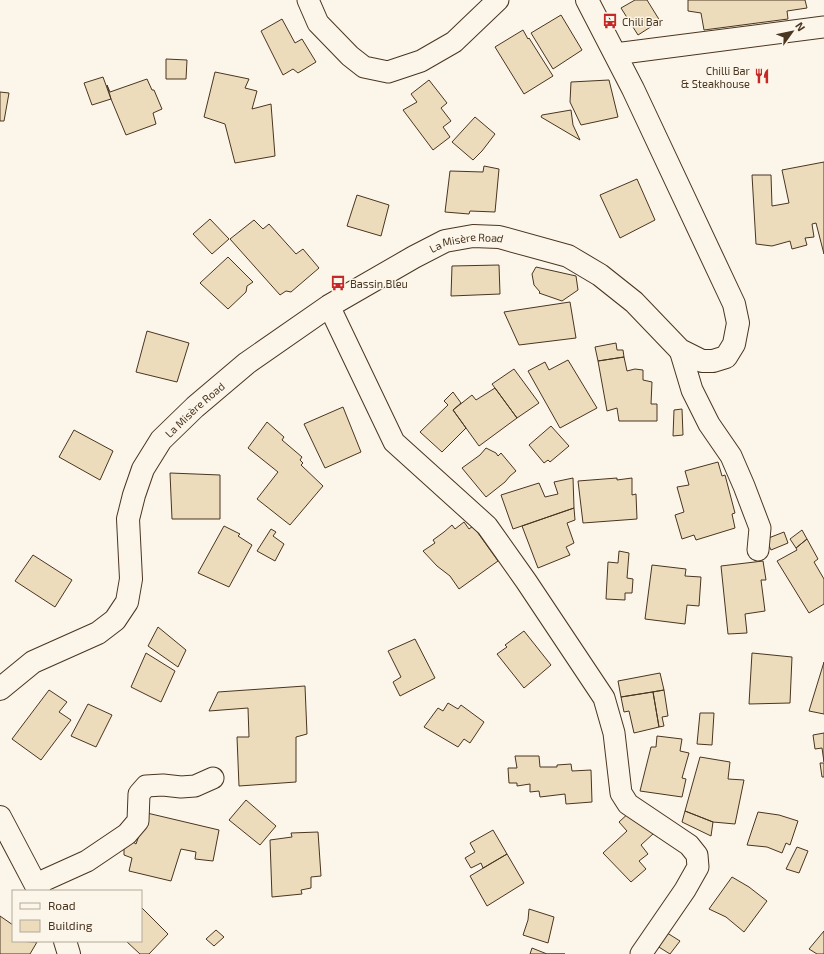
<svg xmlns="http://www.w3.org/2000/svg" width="824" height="954" viewBox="0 0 824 954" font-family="'Exo 2',sans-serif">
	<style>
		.building { fill: #ecdcbc; stroke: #4a3520 }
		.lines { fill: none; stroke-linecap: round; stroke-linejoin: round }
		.street-casing { stroke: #4a3520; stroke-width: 23 }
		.secondary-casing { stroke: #4a3520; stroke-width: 24 }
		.street { stroke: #fbf6e9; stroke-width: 21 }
		.secondary { stroke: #fbf6e9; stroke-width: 22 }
		.labels { text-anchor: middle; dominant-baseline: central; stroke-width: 3; stroke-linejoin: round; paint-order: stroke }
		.poi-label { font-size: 11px; fill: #4a3520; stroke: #fbf6e9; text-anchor: start }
		.street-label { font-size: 11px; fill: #4a3520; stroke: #fbf6e9 }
	</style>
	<rect width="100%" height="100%" fill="#fbf6e9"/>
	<path class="building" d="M635 0H647L660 21 638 35 621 8Z
		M688 0H805L807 8 787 11 788 19 704 30 701 13 688 11Z
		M561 15 582 50 553 69 531 33Z
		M282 19 295 43 302 39 316 62 298 73 293 69 283 75 261 31Z
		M523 30 528 39 529 38 553 76 524 94 495 47Z
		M166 59 187 60 186 79H166Z
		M215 72 249 79 245 88 257 91 252 109 271 104 275 156 235 163 225 124 204 117Z
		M103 77 111 99 92 105 84 83Z
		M147 79 152 90H154L162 109 153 113 156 124 126 135 111 99 107 85 110 92Z
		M429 80 447 103 441 108 451 121 443 127 450 137 433 150 403 110 417 102 411 94Z
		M609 80 618 117 581 125 570 102 571 82Z
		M0 92 9 93 4 121H0Z
		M571 110 573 125 580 140 541 117 542 115Z
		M475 117 495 134 482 151 473 160 452 142Z
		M824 162V254L816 223 812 224 814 237 805 238 807 245 792 249 790 241 772 246 756 244 752 175H771L772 206 789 203 782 170Z
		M484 166 499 169 495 212 470 211 469 214 445 212 450 171 483 172Z
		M637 179 655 220 620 238 600 195Z
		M357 195 389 205 381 236 347 226Z
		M210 219 229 239 212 254 193 234Z
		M254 220 263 229 269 224 296 254 303 249 319 268 291 292 286 291 280 295 230 239Z
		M228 257 253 282 247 286 246 292 228 309 200 283Z
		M499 265 500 294 451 296 452 266Z
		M536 267 576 276 578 290 562 301 539 293 540 292 534 285 532 274Z
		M570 302 576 338 519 345 504 312Z
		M147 331 189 343 177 382 136 372Z
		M616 343 617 350H623L624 357 598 361 595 347Z
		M624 357 627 371 635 369 643 370V380L652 382 651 404H657V421H619L617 408 607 411 598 361Z
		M568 360 597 408 560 428 528 371 545 362 549 370Z
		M514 369 539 403 517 418 492 384Z
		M495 388 517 418 479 446 453 410 472 395 476 400Z
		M453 392 461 403 453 410 466 428 442 452 420 432 448 405 444 401Z
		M343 407 361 452 325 468 304 424Z
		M682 409 683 435 673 436 674 410Z
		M267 422 284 437 282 440 302 457 300 460 303 463 301 465 323 486 290 525 257 499 278 472 248 448Z
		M551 426 569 446 550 462 548 460 544 463 529 445Z
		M74 430 113 451 100 480 59 457Z
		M486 448 496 453 498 456 501 453 516 471 510 476 505 482 486 497 462 468 480 455Z
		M718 462 722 476 725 475 735 513 732 514 735 528 696 540 694 535 682 539 675 515 684 512 677 487 689 485 685 471Z
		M170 473 220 475V519H172Z
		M573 478 574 508 513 529 501 495 539 483 545 497 558 494 554 482Z
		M617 478V480L632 478V495L636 494 637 519 583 523 578 481Z
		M574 508 575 520 567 523 574 543 566 547 570 555 538 568 522 526Z
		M464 522 469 529 473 526 498 561 459 589 450 576 437 566 423 551 435 543 433 540 444 532 452 525 455 529Z
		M224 526 240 534 238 536 252 545 229 587 198 573Z
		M271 529 276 532 273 536 284 544 275 561 257 551Z
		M802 530 807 539 796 548 790 539Z
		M784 532 788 543 771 550 766 539Z
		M807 539 818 559 814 562 824 579V604L809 613 777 561 797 550 796 548Z
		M619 551 629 553 627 578 633 579 632 593H625V600L606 599 608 562 618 563Z
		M33 555 72 580 55 607 15 581Z
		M763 561 766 580H761L765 611 745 614 747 633 728 634 721 566Z
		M652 565 686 569 685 576 701 577 699 606 687 605 685 624 645 619Z
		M158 627 186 650 178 667 148 646Z
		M524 631 551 665 524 688 497 654 507 647 505 645Z
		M415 639 435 678 400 696 393 682 401 677 388 651Z
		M146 653 175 671 161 702 131 687Z
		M752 653 792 657 790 703 749 704Z
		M824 662V714L809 711Z
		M660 673 664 690 621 697 618 681Z
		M305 686 307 734 296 737V782L239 786 237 737H249L248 708 209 711 218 692Z
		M49 690 67 702 59 712 71 720 41 760 12 739Z
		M664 690 668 716 662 717 664 726 659 727 653 692Z
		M653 692 659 727 634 733 629 711 624 712 621 697Z
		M448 703 458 709 461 705 484 722 470 743 464 739 458 747 424 727 438 708 443 711Z
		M88 704 112 715 96 747 71 736Z
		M700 713H714L712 745 697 744Z
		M824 733V762L822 748 815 749 813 735Z
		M657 736 682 739 680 751 689 753 682 778 686 779 682 797 640 791 651 747H656Z
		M515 756H539L540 767H557V765L571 764 572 771 591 770 592 802 566 804 565 794 540 797 539 791 530 792V784L517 786V783H509L508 768H517Z
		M700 757 730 762 728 779 744 780 735 824 713 822 685 811Z
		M820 763H824V777H822Z
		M246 800 276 826 260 845 229 820Z
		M632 810 654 833 641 845 648 854 639 861 646 869 631 882 603 853 627 831 619 822Z
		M685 811 713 822 711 836 682 822Z
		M758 812 779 815 798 821 790 845 786 843 782 853 767 847 747 845Z
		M147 813 219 830 213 861 195 859 196 852 181 849 171 881 129 871 132 858 124 855V849L133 842 136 844Z
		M493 830 507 854 483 868 481 863 471 868 465 858 475 852 470 843Z
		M318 832 321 876 311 877V888L301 890 302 894 272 897 270 840 292 837 291 833Z
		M797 847 808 851 799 873 786 869Z
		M507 854 524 883 487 906 470 876Z
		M732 877 749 887 767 901 744 932 726 917 709 909Z
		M141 907 168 934 149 954H140L126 941H141Z
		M529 909 554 917 548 943 523 935 528 920Z
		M0 916 13 925V941L37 942 30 954H0Z
		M216 930 224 937 214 946 206 939Z
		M664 931 680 941 670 954 654 944Z
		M824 931V954H817L809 949Z
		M532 948 547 954H565H530Z"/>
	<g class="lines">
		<defs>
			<path id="street" d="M308 0 318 23 350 56 364 67 388 72 421 61 454 42 498 0
				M615 54 824 27
				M329 306 394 442 487 526 526 581 604 698 614 733 621 793 628 804 689 845 697 855 698 867 685 890 641 954
				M680 350 692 390 709 424 731 456 744 486 760 528 758 550
				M36 884 87 861 127 834 138 821 139 794 146 786 163 785 181 787 195 786 213 778"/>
			<g id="secondary">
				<path id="s1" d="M0 689 33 662 98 633 115 620 127 602 131 579 128 519 134 495 143 469 161 440 195 407 247 363 329 306 414 257 445 241 473 236 499 237 568 256 600 275 634 302 680 350 702 361H713L726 357 734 344 738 323 734 304 633 89 587 0"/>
				<path d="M0 817 39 891"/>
				<path d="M65 941 69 954"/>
			</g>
		</defs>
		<use href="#street" class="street-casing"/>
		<use href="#secondary" class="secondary-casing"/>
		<use href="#street" class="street"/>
		<use href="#secondary" class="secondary"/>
	</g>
	<defs>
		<symbol id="bus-bare" viewBox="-9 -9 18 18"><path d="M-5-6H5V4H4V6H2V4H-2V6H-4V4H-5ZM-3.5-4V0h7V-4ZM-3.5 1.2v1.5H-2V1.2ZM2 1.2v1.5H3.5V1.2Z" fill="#c62828" stroke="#fbf6e9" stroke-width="2.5" paint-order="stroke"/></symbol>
		<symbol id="restaurant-bare" viewBox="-9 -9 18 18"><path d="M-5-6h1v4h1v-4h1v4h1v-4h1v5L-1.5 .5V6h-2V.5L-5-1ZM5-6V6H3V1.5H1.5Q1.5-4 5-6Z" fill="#c62828" stroke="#fbf6e9" stroke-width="2.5" paint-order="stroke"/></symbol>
	</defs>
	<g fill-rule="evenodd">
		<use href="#bus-bare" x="599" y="10" width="22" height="22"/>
		<use href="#restaurant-bare" x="751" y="65" width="22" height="22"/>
		<use href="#bus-bare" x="327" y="272" width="22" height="22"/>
	</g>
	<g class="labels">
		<g class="poi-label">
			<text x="622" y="21">Chili Bar</text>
			<text x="750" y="70" text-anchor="end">Chilli Bar<tspan x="750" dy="13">&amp; Steakhouse</tspan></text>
			<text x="350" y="283">Bassin Bleu</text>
		</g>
		<g class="street-label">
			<text stroke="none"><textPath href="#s1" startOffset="696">La Misère Road</textPath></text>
			<text stroke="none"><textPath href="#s1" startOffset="372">La Misère Road</textPath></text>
		</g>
	</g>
	<rect x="12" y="890" width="130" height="52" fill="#fbf6e9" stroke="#b4a999"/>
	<rect x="20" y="903" width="20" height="6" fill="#fbf6e9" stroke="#b4a999"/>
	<text x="48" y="910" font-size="12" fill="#4a3520">Road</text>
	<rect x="20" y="920" width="20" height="12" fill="#ecdcbc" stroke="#b4a999"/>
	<text x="48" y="930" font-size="12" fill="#4a3520">Building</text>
	<g transform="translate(792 32) rotate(57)" stroke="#fbf6e9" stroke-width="3" paint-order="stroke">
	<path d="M0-3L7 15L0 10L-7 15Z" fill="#4a3520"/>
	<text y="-6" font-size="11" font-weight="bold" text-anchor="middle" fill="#4a3520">N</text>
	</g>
</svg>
